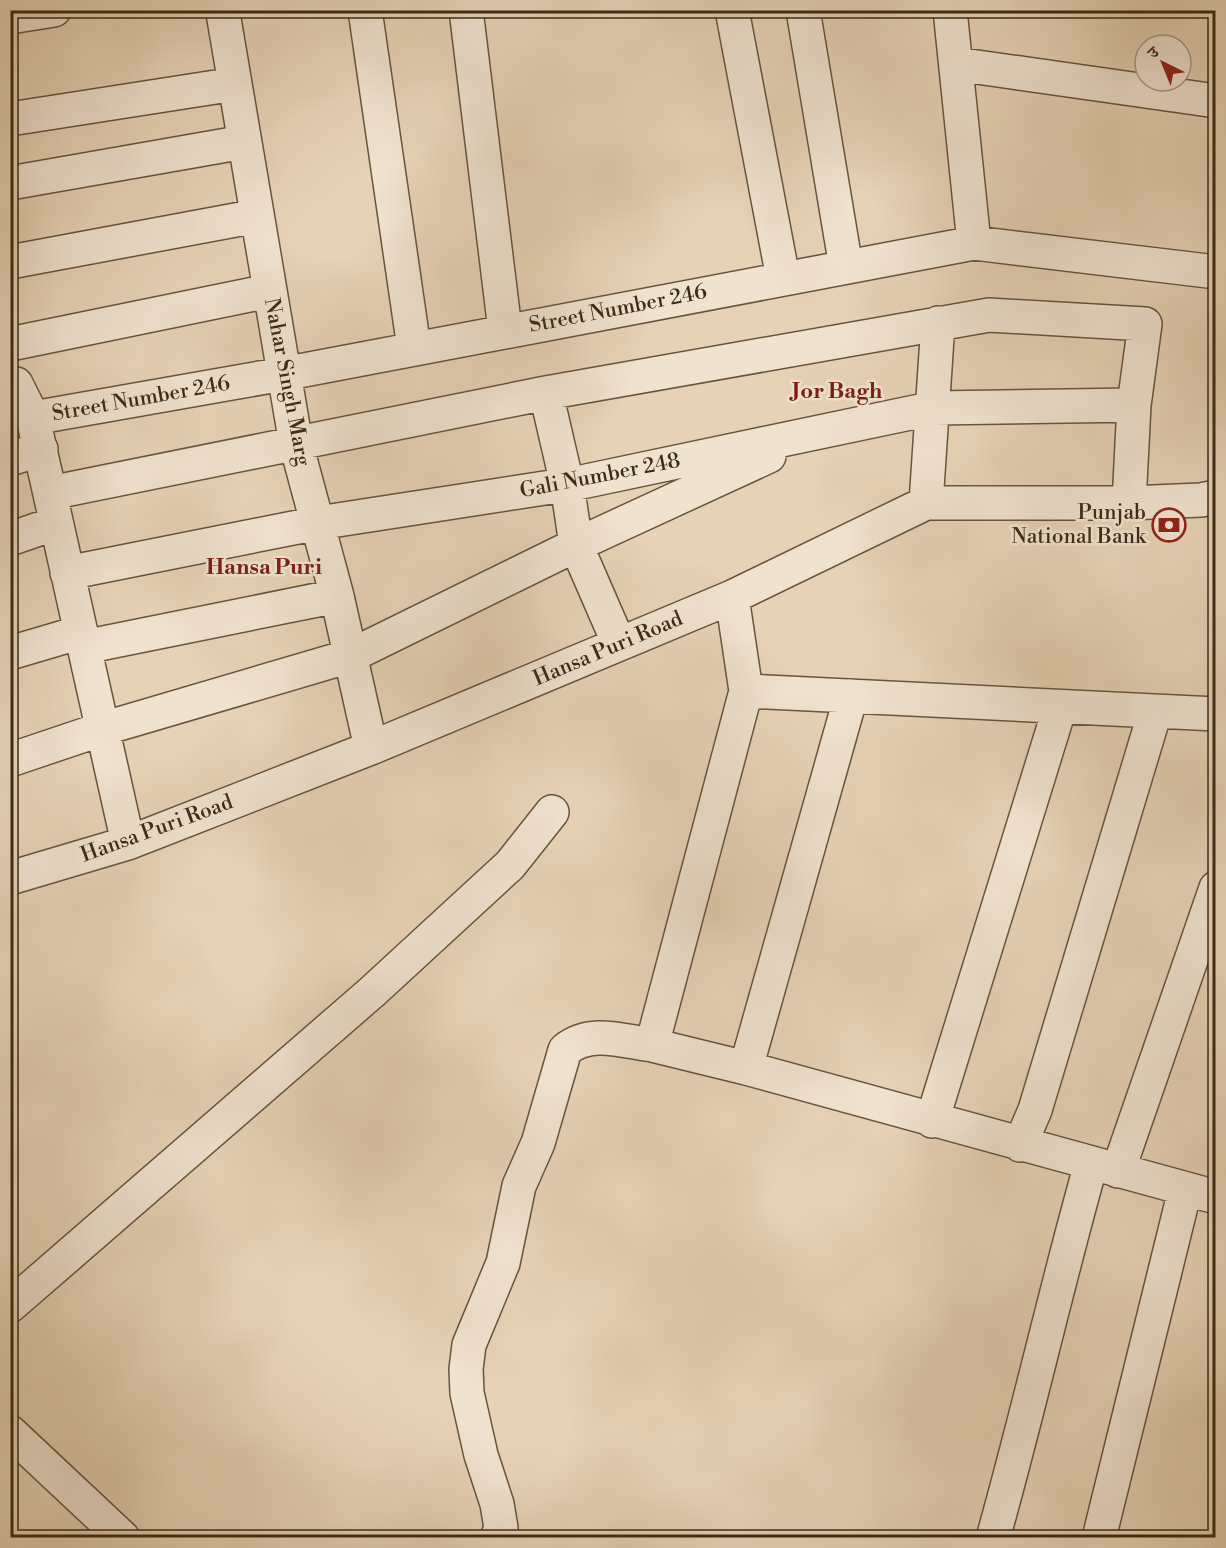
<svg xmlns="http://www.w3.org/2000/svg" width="1226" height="1548" viewBox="0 0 1226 1548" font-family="'Libre Bodoni','Noto Serif Devanagari',serif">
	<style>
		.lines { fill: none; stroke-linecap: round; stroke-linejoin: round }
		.minor-casing { stroke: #66553d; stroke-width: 36 }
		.minor { stroke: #efe2cf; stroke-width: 33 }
		.labels { text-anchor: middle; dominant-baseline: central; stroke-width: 5; stroke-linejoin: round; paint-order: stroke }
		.street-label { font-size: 21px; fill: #3b2b15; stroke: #efe2cf }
		.poi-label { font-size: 21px; fill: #3b2b15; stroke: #efe2cf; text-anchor: end }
		.neighbourhood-label { font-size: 22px; font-weight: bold; fill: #7a1f14; stroke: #efe2cf }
	</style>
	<rect width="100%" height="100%" fill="#e6d2b5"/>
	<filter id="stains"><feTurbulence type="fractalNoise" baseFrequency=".00333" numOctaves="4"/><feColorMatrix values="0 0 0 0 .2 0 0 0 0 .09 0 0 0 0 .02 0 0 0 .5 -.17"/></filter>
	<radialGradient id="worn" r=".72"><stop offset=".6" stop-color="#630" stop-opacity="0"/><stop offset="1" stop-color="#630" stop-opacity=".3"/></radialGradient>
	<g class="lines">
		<defs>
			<path id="minor" d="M365 10 414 348
				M466 10 505 330
				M732 10 783 278
				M803 10 846 267
				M950 10 974 243
				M223 13 296 444 337 596 371 748
				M10 17 54 10
				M956 64 1216 101
				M10 119 235 84
				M10 183 244 142
				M10 262 257 216
				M10 344 269 291
				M10 386 16 384 33 418 128 843
				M546 393 567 484 576 545 619 644
				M33 418 283 374 974 243 1216 272
				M10 459 41 449
				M50 493 546 393 989 315 1145 324 1134 405 1129 503
				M926 503 938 323
				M10 539 56 523
				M67 573 318 523 577 483 934 408 1134 405
				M732 597 746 691 1216 714
				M84 647 337 596
				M10 653 81 632
				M746 691 652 1045 746 1068 1216 1197
				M10 760 102 729 350 656 576 545 769 456
				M10 878 128 843 371 748 732 597 926 503H1129L1201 500 1216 497
				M746 1068 851 696
				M932 1121 1060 707
				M1020 1145 1035 1110 1155 712
				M1118 1171 1216 888
				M10 1306 372 992 510 865 552 812
				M10 1432 123 1538
				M497 1538 501 1528 497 1504 481 1455 467 1393 466 1369 469 1345 503 1263 519 1186 538 1143 565 1050C590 1029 622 1041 652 1045
				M993 1538C1028 1414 1056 1288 1091 1164
				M1099 1538 1185 1190"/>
		</defs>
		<use href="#minor" class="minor-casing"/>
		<use href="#minor" class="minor"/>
	</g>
	<defs>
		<symbol id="bank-ring" viewBox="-11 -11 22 22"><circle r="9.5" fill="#efe2cf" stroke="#8f2418" stroke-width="1.5"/><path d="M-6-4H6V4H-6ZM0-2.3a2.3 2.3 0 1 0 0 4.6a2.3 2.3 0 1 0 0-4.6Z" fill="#8f2418"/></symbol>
	</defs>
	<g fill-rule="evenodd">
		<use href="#bank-ring" x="1150" y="506" width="38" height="38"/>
	</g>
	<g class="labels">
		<g class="street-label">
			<text transform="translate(618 309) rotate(-11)">Street Number 246</text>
			<text transform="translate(287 382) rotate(79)">Nahar Singh Marg</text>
			<text transform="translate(141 399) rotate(-10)">Street Number 246</text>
			<text transform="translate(600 476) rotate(-11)">Gali Number 248</text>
			<text transform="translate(608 649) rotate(-23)">Hansa Puri Road</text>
			<text transform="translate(157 829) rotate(-20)">Hansa Puri Road</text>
		</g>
		<g class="poi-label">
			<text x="1146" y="513">Punjab<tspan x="1146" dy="24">National Bank</tspan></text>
		</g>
		<g class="neighbourhood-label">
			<text x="837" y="391">Jor Bagh</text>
			<text x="264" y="567">Hansa Puri</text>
		</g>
	</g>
	<rect width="1226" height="1548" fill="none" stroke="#e6d2b5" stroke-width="36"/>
	<rect x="12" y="12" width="1202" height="1524" fill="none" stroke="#3b2b15" stroke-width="3"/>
	<rect x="18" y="18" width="1190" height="1512" fill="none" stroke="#3b2b15" stroke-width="1.5"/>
	<g transform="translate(1163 63) rotate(317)"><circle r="28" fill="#efe2cf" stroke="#a79985" stroke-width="1.5"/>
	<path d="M0-4.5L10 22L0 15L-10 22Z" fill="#8f2418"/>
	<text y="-9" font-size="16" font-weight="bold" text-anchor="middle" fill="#3b2b15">उ</text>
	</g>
	<rect width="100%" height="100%" filter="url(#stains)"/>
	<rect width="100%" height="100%" fill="url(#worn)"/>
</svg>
